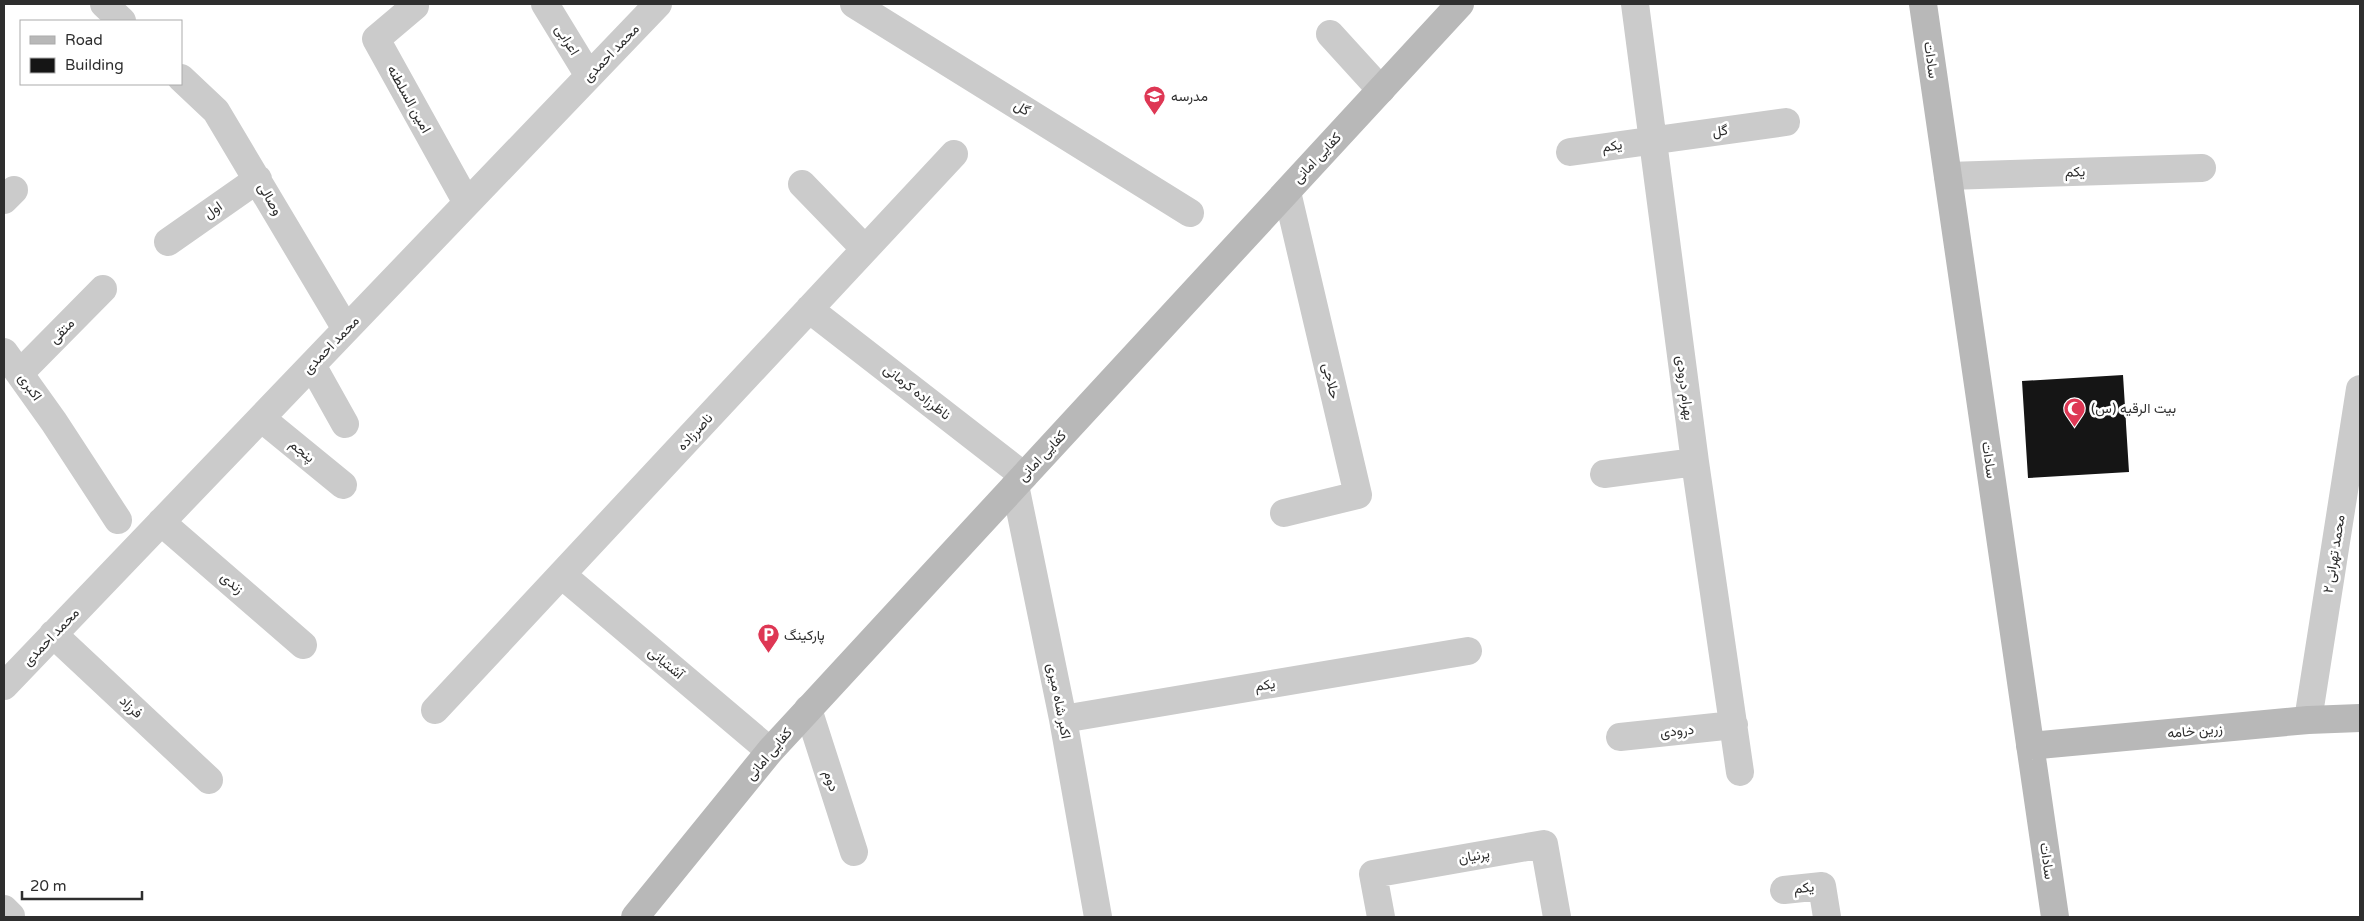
<svg xmlns="http://www.w3.org/2000/svg" width="2364" height="921" viewBox="0 0 2364 921" font-family="'Varela Round',Vazirmatn,sans-serif">
	<style>
		.building { fill: #151515 }
		.lines { fill: none; stroke-linecap: round; stroke-linejoin: round }
		.street { stroke: #cbcbcb; stroke-width: 28 }
		.secondary { stroke: #b8b8b8; stroke-width: 28 }
		.labels { text-anchor: middle; dominant-baseline: central; stroke-width: 5; stroke-linejoin: round; paint-order: stroke }
		.street-label { font-size: 14px; fill: #2e2e2e; stroke: #fff }
		.poi-label { font-size: 14px; fill: #2e2e2e; stroke: #fff; text-anchor: start }
	</style>
	<rect width="100%" height="100%" fill="#fff"/>
	<path class="building" d="M2123 375 2129 472 2028 478 2022 381Z"/>
	<g class="lines">
		<path class="street" d="M104 4 122 21
			M545 4 589 76
			M854 4 1190 213
			M1635 4 1695 462 1740 772
			M415 6 376 39 467 203
			M1330 34 1381 90
			M181 78 216 111 346 329
			M1570 152 1786 122
			M1948 176 2202 168
			M802 184 865 249
			M4 200 14 190
			M168 242 258 179
			M809 309 1024 476
			M4 352 54 422 118 520
			M312 365 345 424
			M20 373 103 289
			M261 418 343 485
			M1604 474 1695 462
			M1015 485 1063 719 1098 917
			M1284 513 1358 495 1287 192
			M161 522 303 645
			M562 575 770 751
			M53 634 209 780
			M4 686 658 4
			M808 709 854 852
			M435 710 954 154
			M1063 719 1468 651
			M2308 720 2360 389
			M1620 737 1734 725
			M1784 890 1822 886 1827 917
			M4 909 11 916
			M1381 917 1373 874 1544 844 1557 917"/>
		<path class="secondary" d="M1923 4 2055 917
			M2030 746 2308 720 2360 718
			M635 917 770 751 1460 4"/>
	</g>
	<defs>
		<symbol id="school-pin" viewBox="-11 -11 22 30"><path d="M0 17L-7.5 6A9.5 9.5 0 1 1 7.5 6Z" fill="#de3754" stroke="#fff"/><path d="M0-5L7-2L0 1L-7-2ZM-4 1L0 2.5L4 1V4Q0 6-4 4Z" fill="#fff"/></symbol>
		<symbol id="mosque-pin" viewBox="-11 -11 22 30"><path d="M0 17L-7.5 6A9.5 9.5 0 1 1 7.5 6Z" fill="#de3754" stroke="#fff"/><path d="M3.5-4.9A6 6 0 1 0 3.5 4.9A5 5 0 1 1 3.5-4.9Z" fill="#fff"/></symbol>
		<symbol id="parking-pin" viewBox="-11 -11 22 30"><path d="M0 17L-7.5 6A9.5 9.5 0 1 1 7.5 6Z" fill="#de3754" stroke="#fff"/><path d="M-3.5-5.5H1a3.5 3.5 0 0 1 0 7H-1V5.5H-3.5ZM-1-3.4V-.6H.8a1.4 1.4 0 0 0 0-2.8Z" fill="#fff"/></symbol>
	</defs>
	<g fill-rule="evenodd">
		<use href="#school-pin" x="1142" y="84" width="25" height="34"/>
		<use href="#mosque-pin" x="2062" y="396" width="25" height="34"/>
		<use href="#parking-pin" x="756" y="622" width="25" height="34"/>
	</g>
	<g class="labels">
		<g class="street-label">
			<text transform="translate(567 40) rotate(58)">اعرابی</text>
			<text transform="translate(611 53) rotate(-46)">محمد احمدی</text>
			<text transform="translate(1931 60) rotate(82)">سادات</text>
			<text transform="translate(409 99) rotate(61)">امین السلطنه</text>
			<text transform="translate(1022 108) rotate(32)">گل</text>
			<text transform="translate(1720 131) rotate(-8)">گل</text>
			<text transform="translate(1612 146) rotate(-9)">یکم</text>
			<text transform="translate(1317 158) rotate(-47)">کفایی امانی</text>
			<text transform="translate(2075 172) rotate(-2)">یکم</text>
			<text transform="translate(270 199) rotate(60)">وصالی</text>
			<text transform="translate(213 210) rotate(-35)">اول</text>
			<text transform="translate(62 331) rotate(-45)">متقی</text>
			<text transform="translate(331 345) rotate(-46)">محمد احمدی</text>
			<text transform="translate(1331 381) rotate(77)">حلاجی</text>
			<text transform="translate(30 387) rotate(55)">اکبری</text>
			<text transform="translate(1685 388) rotate(83)">بهرام درودی</text>
			<text transform="translate(917 392) rotate(38)">ناظرزاده کرمانی</text>
			<text transform="translate(695 432) rotate(-47)">ناصرزاده</text>
			<text transform="translate(302 451) rotate(39)">پنجم</text>
			<text transform="translate(1042 456) rotate(-47)">کفایی امانی</text>
			<text transform="translate(1989 460) rotate(82)">سادات</text>
			<text transform="translate(2334 554) rotate(-81)">محمد تهرانی ۲</text>
			<text transform="translate(232 583) rotate(41)">زندی</text>
			<text transform="translate(51 637) rotate(-46)">محمد احمدی</text>
			<text transform="translate(666 663) rotate(40)">آشتیانی</text>
			<text transform="translate(1265 685) rotate(-9)">یکم</text>
			<text transform="translate(1059 701) rotate(79)">اکبر شاه میری</text>
			<text transform="translate(131 707) rotate(43)">فرزاد</text>
			<text transform="translate(1677 731) rotate(-6)">درودی</text>
			<text transform="translate(2195 731) rotate(-5)">زرین خامه</text>
			<text transform="translate(769 754) rotate(-50)">کفایی امانی</text>
			<text transform="translate(831 781) rotate(72)">دوم</text>
			<text transform="translate(1474 856) rotate(-10)">پرنیان</text>
			<text transform="translate(2047 861) rotate(82)">سادات</text>
			<text transform="translate(1804 888) rotate(-6)">یکم</text>
		</g>
		<g class="poi-label">
			<text x="1171" y="96">مدرسه</text>
			<text x="2091" y="408">بیت الرقیه (س)</text>
			<text x="784" y="635">پارکینگ</text>
		</g>
	</g>
	<rect width="2364" height="921" fill="none" stroke="#2e2e2e" stroke-width="10"/>
	<rect x="20" y="20" width="162" height="65" fill="#ffffff" stroke="#ababab"/>
	<rect x="30" y="36" width="25" height="8" fill="#b8b8b8" stroke="#ababab"/>
	<text x="65" y="45" font-size="15" fill="#2e2e2e">Road</text>
	<rect x="30" y="58" width="25" height="15" fill="#151515" stroke="#ababab"/>
	<text x="65" y="70" font-size="15" fill="#2e2e2e">Building</text>
	<path d="M22 891v8h120v-8" fill="none" stroke="#2e2e2e" stroke-width="2.5"/>
	<text x="30" y="891" font-size="15" fill="#2e2e2e" stroke="#ffffff" stroke-width="4" paint-order="stroke">20 m</text>
</svg>
